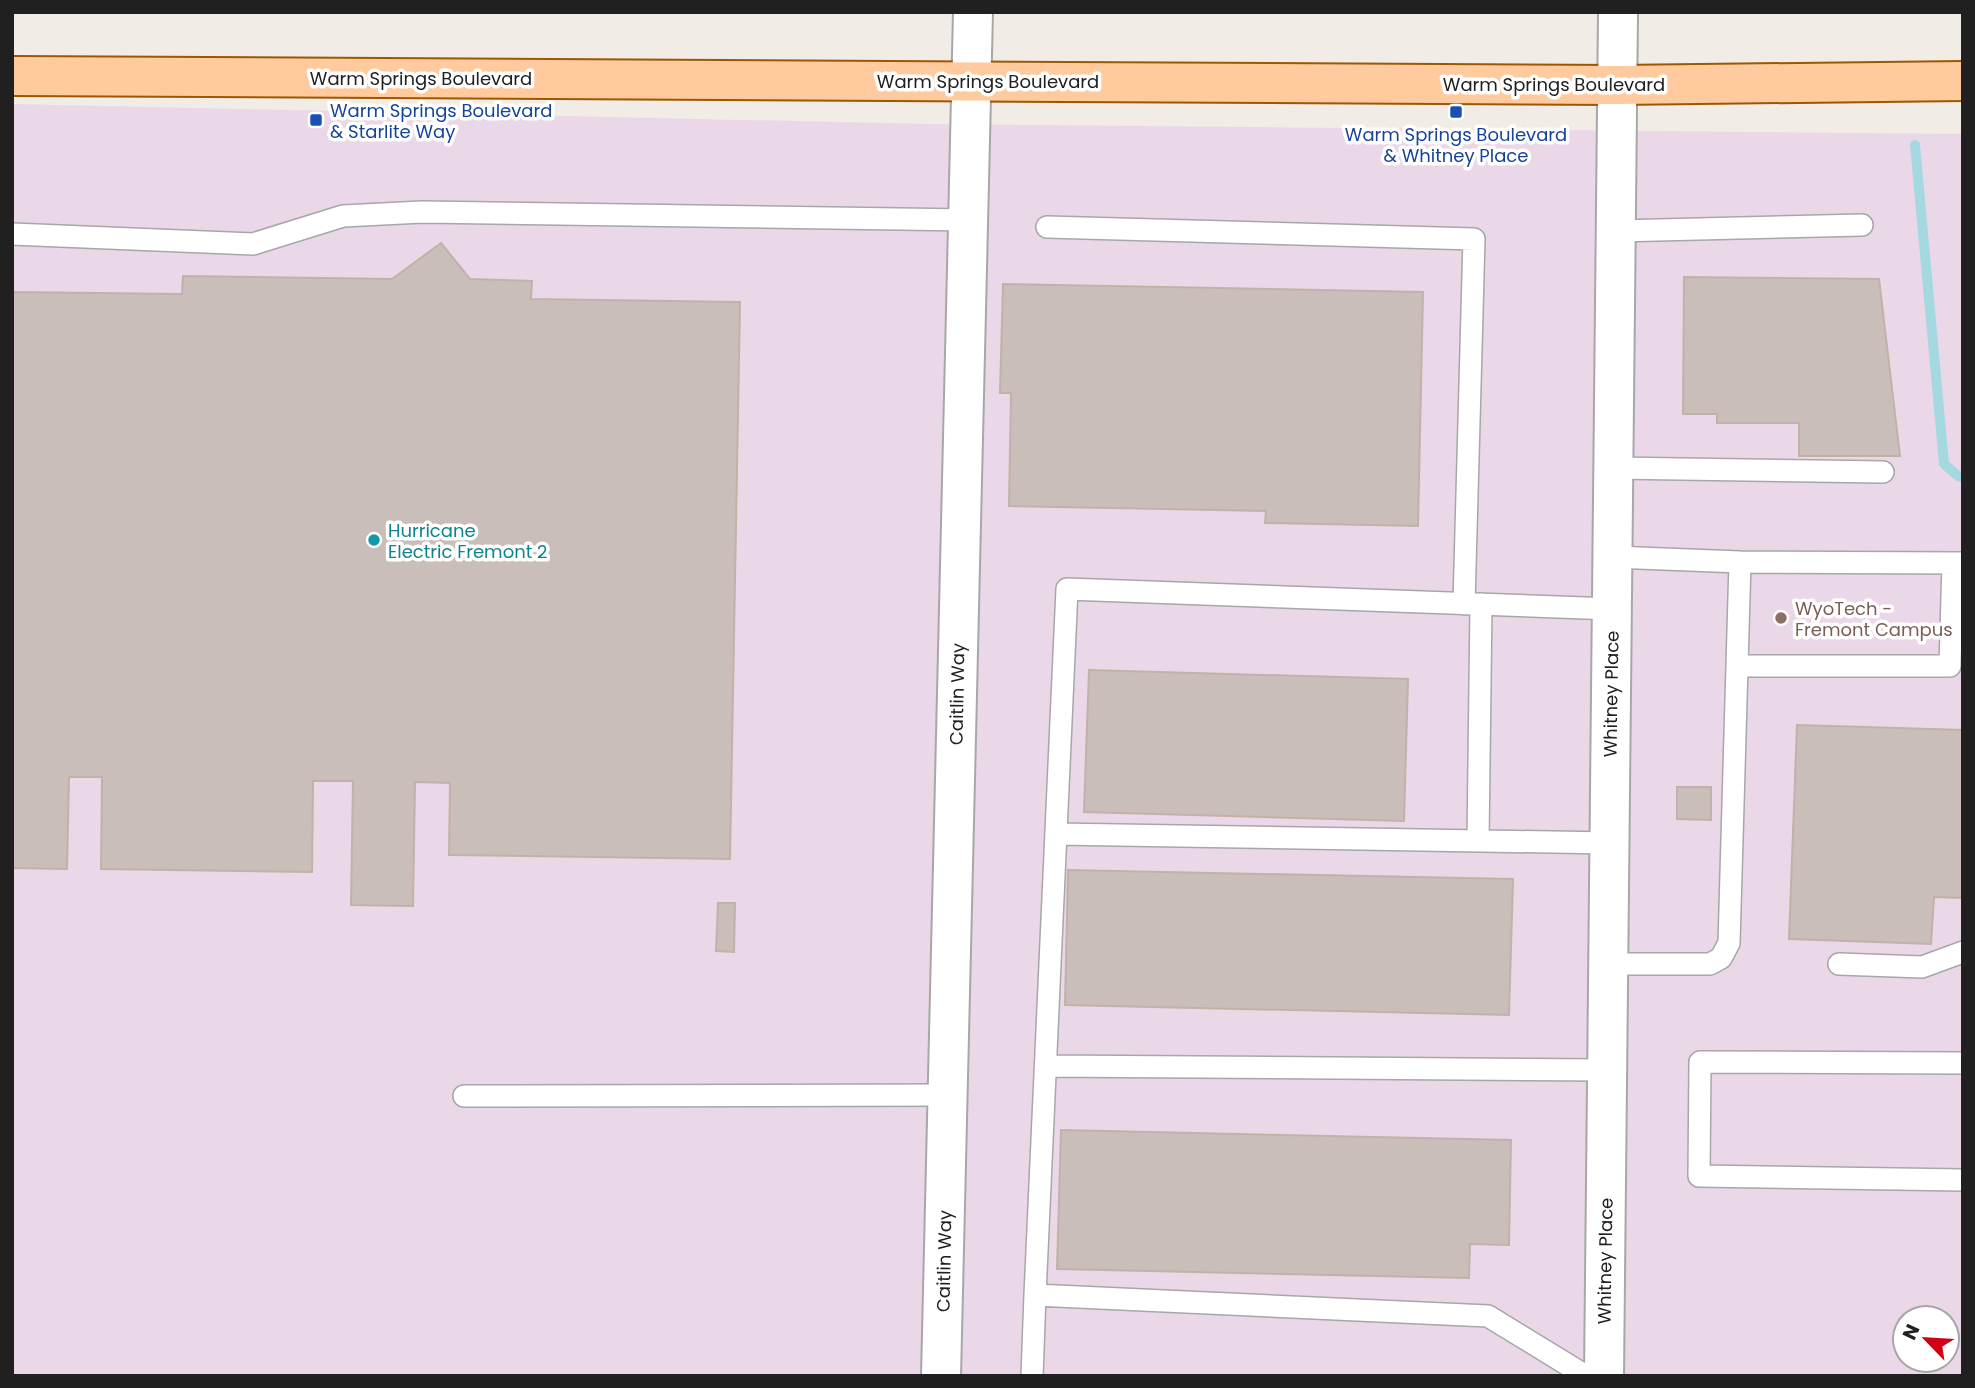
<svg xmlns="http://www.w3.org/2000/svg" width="1975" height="1388" viewBox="0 0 1975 1388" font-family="Poppins,sans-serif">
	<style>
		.industrial { fill: #ead8e9; fill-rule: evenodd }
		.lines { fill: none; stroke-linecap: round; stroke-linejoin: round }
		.stream { stroke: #a4d9e0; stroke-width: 10 }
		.building { fill: #c9beb9; stroke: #c3b1a7; stroke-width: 2 }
		.service-casing { stroke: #a7a7a7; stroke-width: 24 }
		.minor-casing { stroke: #a7a7a7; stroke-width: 42 }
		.primary-casing { stroke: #9c5800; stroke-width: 42 }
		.service { stroke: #fff; stroke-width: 21 }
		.minor { stroke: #fff; stroke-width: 38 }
		.primary { stroke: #ffca9d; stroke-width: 38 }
		.transit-dot { fill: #1a4fb4; stroke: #fff; stroke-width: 2.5 }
		.culture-dot { fill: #0f9aa8; stroke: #fff; stroke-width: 2.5 }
		.education-dot { fill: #8d6e63; stroke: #fff; stroke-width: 2.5 }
		.labels { text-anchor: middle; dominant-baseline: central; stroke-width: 7; stroke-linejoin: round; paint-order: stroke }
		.street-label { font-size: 18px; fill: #202020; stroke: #fff }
		.transit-label { font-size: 18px; fill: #164399; stroke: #fff; text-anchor: start }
		.culture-label { font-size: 18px; fill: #0d838f; stroke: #fff; text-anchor: start }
		.education-label { font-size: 18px; fill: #785e54; stroke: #fff; text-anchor: start }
	</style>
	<rect width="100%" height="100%" fill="#f1ece6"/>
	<path class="industrial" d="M12 104 930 124 1963 134V1376H12ZM1905 1318H1947V1360H1905Z"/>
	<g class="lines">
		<path class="stream" d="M1915 145 1944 464 1958 476 1963 477"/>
	</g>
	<path class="building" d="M441 243 470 279 532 281 531 299 740 302 730 859 449 855 450 783 415 782 413 906 351 905 353 781H313L312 872 101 869 102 777H69L67 869 12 868V292L182 294 183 276 392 279Z
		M1684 277 1879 279 1900 456H1799V423H1717V414H1683Z
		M1003 284 1423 292 1418 526 1265 523 1266 511 1009 506 1011 393H1000Z
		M1089 670 1408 679 1404 821 1084 812Z
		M1797 725 1963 730V898L1934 897 1931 944 1789 939Z
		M1677 787H1711V820L1677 819Z
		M1068 870 1513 879 1509 1015 1065 1005Z
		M718 903H735L734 952 716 951Z
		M1061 1130 1511 1140 1509 1245 1470 1244 1469 1278 1057 1269Z"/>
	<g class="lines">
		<defs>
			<path id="service" d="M1047 227 1474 239 1464 604
				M1617 231 1862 225
				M12 234 253 244 343 216 422 212 968 220
				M1614 468 1883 472
				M1613 557 1740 562
				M1737 666H1950L1953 563
				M1057 834 1610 843
				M1478 841 1481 604
				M1608 964H1710L1721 958 1729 943 1740 562 1963 563
				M1839 964 1922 967 1963 952
				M1963 1063 1700 1062 1699 1176 1963 1180
				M1046 1066 1607 1070
				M464 1096 948 1095
				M1035 1295 1067 589 1612 609
				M1032 1376 1035 1295 1488 1316 1586 1376"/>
			<path id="minor" d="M941 1376 973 12
				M1604 1376 1618 12"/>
			<path id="primary" d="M12 76 1618 85 1963 81"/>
		</defs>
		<use href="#service" class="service-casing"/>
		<use href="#minor" class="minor-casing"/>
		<use href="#primary" class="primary-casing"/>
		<use href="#service" class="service"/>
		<use href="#minor" class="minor"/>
		<use href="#primary" class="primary"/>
	</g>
	<g class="transit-dot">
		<rect x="1449" y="105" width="14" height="14" rx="3.5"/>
		<rect x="309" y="113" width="14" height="14" rx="3.5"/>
	</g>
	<circle class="culture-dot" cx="374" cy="540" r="7"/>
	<circle class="education-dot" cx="1781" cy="618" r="7"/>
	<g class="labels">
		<g class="street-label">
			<text x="421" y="78">Warm Springs Boulevard</text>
			<text x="988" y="81">Warm Springs Boulevard</text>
			<text x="1554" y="84">Warm Springs Boulevard</text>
			<text transform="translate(957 694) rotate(-89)">Caitlin Way</text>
			<text transform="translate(1611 694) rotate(-89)">Whitney Place</text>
			<text transform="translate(944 1261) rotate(-89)">Caitlin Way</text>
			<text transform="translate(1605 1261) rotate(-89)">Whitney Place</text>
		</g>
		<g class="transit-label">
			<text x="330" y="110">Warm Springs Boulevard<tspan x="330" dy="21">&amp; Starlite Way</tspan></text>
			<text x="1456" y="134" text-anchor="middle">Warm Springs Boulevard<tspan x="1456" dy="21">&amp; Whitney Place</tspan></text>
		</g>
		<g class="culture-label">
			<text x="388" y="530">Hurricane<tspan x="388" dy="21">Electric Fremont 2</tspan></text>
		</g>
		<g class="education-label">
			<text x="1795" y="608">WyoTech -<tspan x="1795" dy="21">Fremont Campus</tspan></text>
		</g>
	</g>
	<rect width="1975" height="1388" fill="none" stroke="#202020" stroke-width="28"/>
	<g transform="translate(1926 1339) rotate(295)"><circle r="33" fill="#ffffff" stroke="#a6a6a6" stroke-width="2"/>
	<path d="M0-5L12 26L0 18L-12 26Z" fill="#d00016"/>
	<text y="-10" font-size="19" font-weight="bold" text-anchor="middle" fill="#202020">N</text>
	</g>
</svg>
